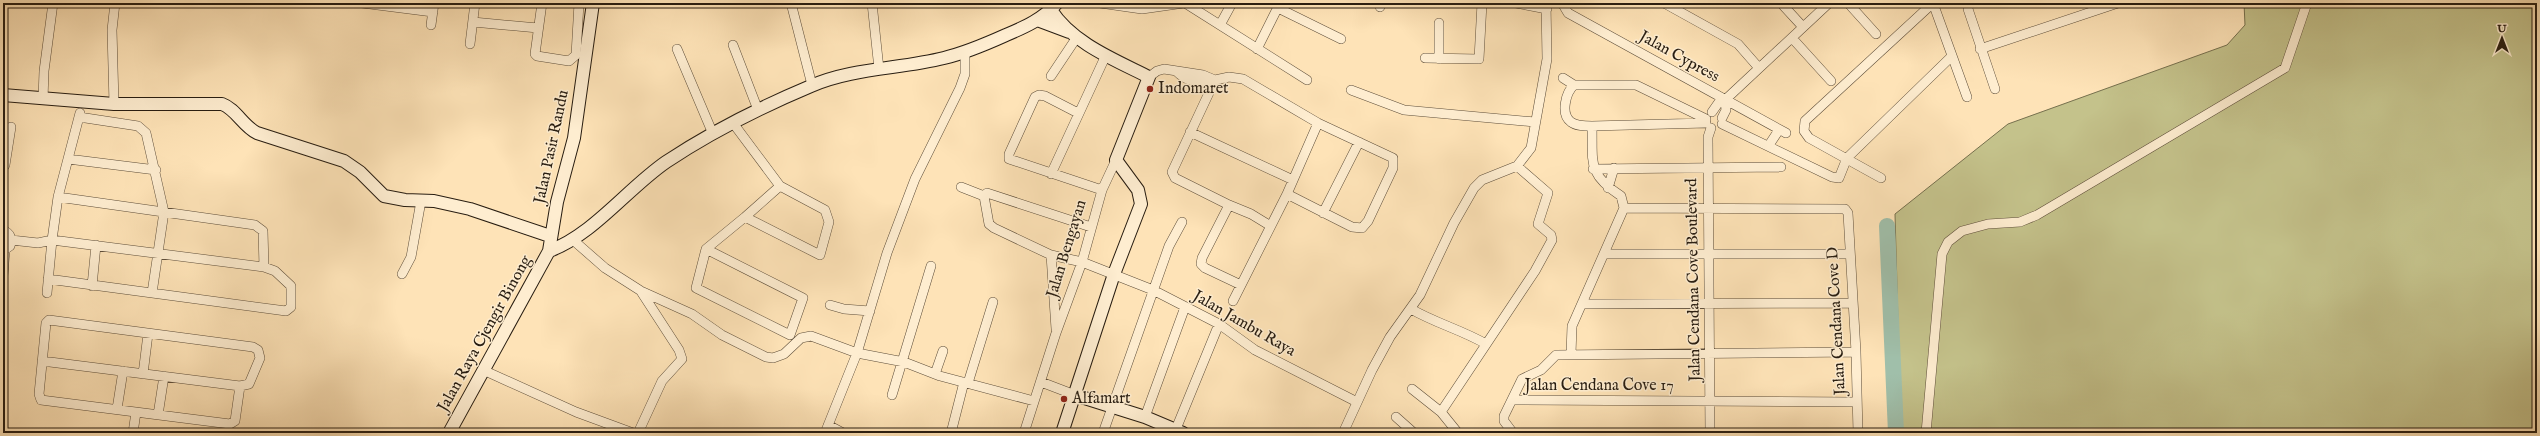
<svg xmlns="http://www.w3.org/2000/svg" width="2540" height="436" viewBox="0 0 2540 436" font-family="'IM FELL English',serif">
	<style>
		.grass { fill: #c4c28b; stroke: #76704e }
		.lines { fill: none; stroke-linecap: round; stroke-linejoin: round }
		.river { stroke: #a0bfaa; stroke-width: 16 }
		.street-casing { stroke: #5e4e3a; stroke-width: 10 }
		.secondary-casing { stroke: #281d11; stroke-width: 14 }
		.street { stroke: #feedd0; stroke-width: 9 }
		.secondary { stroke: #feedd0; stroke-width: 12 }
		.poi-dot { fill: #8f2418; stroke: #feedd0; stroke-width: 1.5 }
		.labels { text-anchor: middle; dominant-baseline: central; stroke-width: 3; stroke-linejoin: round; paint-order: stroke }
		.street-label { font-size: 16px; fill: #281d11; stroke: #feedd0 }
		.poi-label { font-size: 16px; fill: #281d11; stroke: #feedd0; text-anchor: start }
	</style>
	<rect width="100%" height="100%" fill="#fee3b7"/>
	<filter id="stains"><feTurbulence type="fractalNoise" baseFrequency=".005" numOctaves="4"/><feColorMatrix values="0 0 0 0 .2 0 0 0 0 .09 0 0 0 0 .02 0 0 0 .5 -.17"/></filter>
	<radialGradient id="worn" r=".72"><stop offset=".6" stop-color="#630" stop-opacity="0"/><stop offset="1" stop-color="#630" stop-opacity=".3"/></radialGradient>
	<path class="grass" d="M2244 3H2537V433H1901L1895 214 2008 124 2227 45 2245 25Z"/>
	<g class="lines">
		<path class="river" d="M1887 226 1896 433"/>
		<defs>
			<path id="street" d="M362 3 433 12
				M542 3 535 54 537 56 569 61 576 55 579 3
				M791 3 812 85
				M872 3 879 69
				M1100 3 1142 9 1184 3
				M1185 3 1307 80
				M1516 3 1547 9
				M1562 3 1568 13 1786 133
				M1664 3 1738 44 1759 68
				M1781 3 1803 27
				M1848 3 1876 34
				M1933 3 1967 97
				M1969 3 1968 9 1995 89
				M1380 7 1382 3
				M1278 8 1341 39
				M473 22 538 28
				M431 25 434 3
				M1220 25 1232 3
				M1792 38 1831 81
				M470 44 475 3
				M733 45 758 110
				M677 49 713 134
				M1257 49 1280 3
				M1980 49 2118 3
				M1425 58 1479 59 1482 3
				M1439 59V23
				M1176 71C1188 83 1198 83 1215 80
				M1051 76 1077 37
				M1149 77 1157 71 1164 69 1203 75 1215 80 1229 77 1243 79 1318 123 1393 158V168L1368 221 1362 228 1352 227 1287 194
				M1563 78 1574 85H1636L1706 119
				M1215 80 1172 172 1175 178 1229 205
				M1351 90 1404 110 1535 122
				M43 99 44 71 53 3
				M114 104 112 30 115 3
				M1712 112 1719 102 1725 100 1829 3
				M1078 113 1045 96 1039 95 1035 97 1009 154V159L1102 190
				M79 117 138 126 146 133 164 212 152 293
				M1722 118 1726 110 1725 100
				M1722 124 1832 177 1839 178 1847 158 1952 56
				M1592 126 1706 123
				M1190 132 1293 180
				M1771 142 1779 130
				M68 159 156 170
				M3 168 5 165 11 127
				M1593 169 1781 167
				M1051 174 1106 55
				M1881 178 1809 138 1804 131 1805 121 1933 3
				M961 187 984 196
				M1608 188 1614 168
				M58 197 255 225 263 231 264 267
				M1624 208 1845 209 1848 213 1856 352 1858 433
				M1323 213 1359 142
				M745 217 780 186
				M1091 227 987 193 984 196 989 224 994 228 1051 255 1082 262 1153 290 1219 324 1255 350 1357 402
				M3 230C10 233 13 239 10 246L3 251
				M11 240 38 243 52 240 58 197 80 113
				M573 240 605 268 641 291 692 314 722 335 766 357 773 358 784 354 801 338 811 336 857 353 904 362 940 376 1034 401
				M706 249 803 298 790 335 696 288 706 249 745 217 820 255 829 222 825 210 780 186 733 123
				M1604 254H1850
				M1051 255 1056 329
				M402 274 411 257 421 201
				M3 276 5 250
				M1241 285 1205 268 1201 264 1202 258 1229 205 1251 214 1269 225
				M92 286 96 245
				M47 293 52 240 264 267 275 271 291 286V307L286 311 48 279
				M1233 301 1287 194 1318 123
				M1582 304 1852 303
				M830 305 844 309 870 311
				M1411 309C1435 323 1462 330 1486 344
				M1571 354 1572 326 1624 208 1621 196C1587 174 1593 163 1592 126 1585 126 1576 126 1571 122 1560 114 1566 92 1574 85
				M42 361 240 386 249 384 260 358 258 350 253 347 49 320 46 323 39 394 41 400 230 424 235 421 240 386
				M483 370 576 412 633 433
				M143 374 148 334
				M935 374 943 351
				M1041 382 1075 395
				M968 383 993 302
				M1412 389 1441 412 1458 433
				M892 395 931 266
				M1512 400 1856 402
				M117 409 123 371
				M1441 412 1535 271 1552 240 1551 235 1538 224 1548 193 1517 166
				M158 415 164 376
				M1145 417 1185 307
				M1396 417 1414 433
				M828 425 843 433
				M1176 429 1219 324
				M133 433 136 412
				M638 433 662 381 682 359 679 350 642 293
				M825 433 857 353 887 253 915 179 960 88 965 74V52
				M951 433 964 382
				M1024 433 1056 333 1082 262 1102 190 1116 160
				M1103 433 1169 246 1182 222
				M1343 433 1372 370 1390 337 1420 295 1454 223 1474 188 1482 180 1517 166 1531 148 1547 59 1546 3
				M1513 433 1504 421V416L1522 379 1541 370 1556 355 1856 352
				M1710 433 1708 137 1711 128
				M1926 433 1942 254 1948 242 1962 231 1988 224 2020 222 2037 215 2285 68 2307 3"/>
			<path id="secondary" d="M1051 10C1072 43 1115 60 1149 77L1116 160 1138 190 1141 204 1114 274 1062 433
				M1037 20 1069 32
				M3 95 114 104H222C236 109 243 126 257 133L344 161 360 172 384 196 405 200 434 201 470 209 550 236
				M549 251C593 235 627 189 666 162 711 132 761 107 811 86 852 68 900 69 944 58 965 53 986 44 1006 35 1025 27 1043 19 1057 3
				M1075 395 1145 417 1183 433
				M449 433 549 251 557 202 574 138 593 3"/>
		</defs>
		<use href="#street" class="street-casing"/>
		<use href="#secondary" class="secondary-casing"/>
		<use href="#street" class="street"/>
		<use href="#secondary" class="secondary"/>
	</g>
	<g class="poi-dot">
		<circle cx="1150" cy="89" r="4"/>
		<circle cx="1064" cy="399" r="4"/>
	</g>
	<g class="labels">
		<g class="street-label">
			<text transform="translate(1679 57) rotate(29)">Jalan Cypress</text>
			<text transform="translate(552 147) rotate(-78)">Jalan Pasir Randu</text>
			<text transform="translate(1067 249) rotate(-73)">Jalan Bengayan</text>
			<text transform="translate(1694 280) rotate(-91)">Jalan Cendana Cove Boulevard</text>
			<text transform="translate(1837 321) rotate(-93)">Jalan Cendana Cove D</text>
			<text transform="translate(1244 324) rotate(30)">Jalan Jambu Raya</text>
			<text transform="translate(485 334) rotate(-61)">Jalan Raya Cjengir Binong</text>
			<text x="1599" y="386">Jalan Cendana Cove 17</text>
		</g>
		<g class="poi-label">
			<text x="1158" y="89">Indomaret</text>
			<text x="1072" y="399">Alfamart</text>
		</g>
	</g>
	<rect width="2540" height="436" fill="none" stroke="#fee3b7" stroke-width="16"/>
	<rect x="4" y="4" width="2532" height="428" fill="none" stroke="#281d11" stroke-width="2"/>
	<rect x="8" y="8" width="2524" height="420" fill="none" stroke="#281d11"/>
	<g transform="translate(2502 38)" stroke="#feedd0" stroke-width="3" paint-order="stroke">
	<path d="M0-3L7 15L0 10L-7 15Z" fill="#281d11"/>
	<text y="-6" font-size="11" font-weight="bold" text-anchor="middle" fill="#281d11">U</text>
	</g>
	<rect width="100%" height="100%" filter="url(#stains)"/>
	<rect width="100%" height="100%" fill="url(#worn)"/>
</svg>
